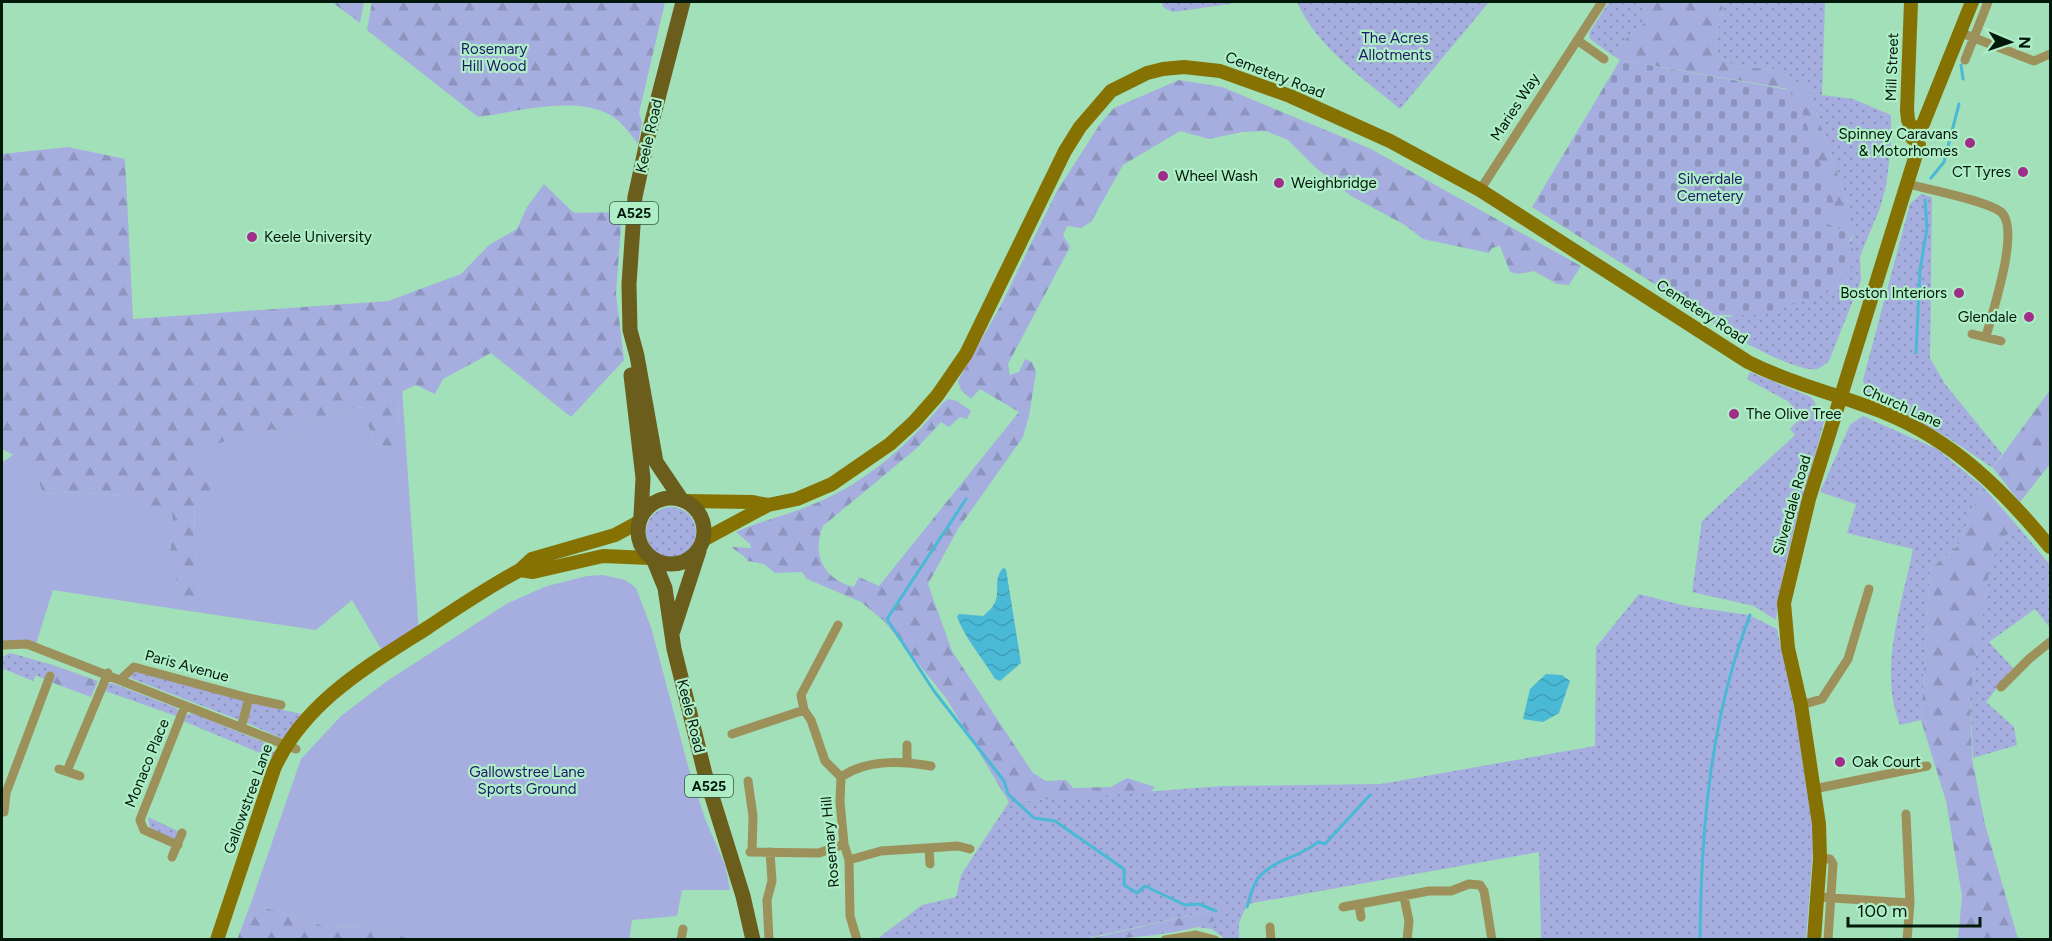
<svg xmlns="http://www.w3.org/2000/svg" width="2052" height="941" viewBox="0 0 2052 941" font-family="Figtree,sans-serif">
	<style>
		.grass { fill: url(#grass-dots) }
		.forest { fill: url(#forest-firs) }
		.cemetery { fill: url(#cemetery-stones) }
		.park { fill: #a6aedf }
		.water { fill: url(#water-waves) }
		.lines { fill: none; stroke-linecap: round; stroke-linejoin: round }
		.stream { stroke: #4ab9d5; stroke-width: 3 }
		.street { stroke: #9d915b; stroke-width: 9 }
		.secondary { stroke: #857203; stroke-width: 14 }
		.primary { stroke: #6b5d1c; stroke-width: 15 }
		.poi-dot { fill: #a02d88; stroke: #aeedc6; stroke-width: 2 }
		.labels { text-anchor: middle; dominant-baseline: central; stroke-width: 4.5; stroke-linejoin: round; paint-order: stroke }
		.shield { fill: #aeedc6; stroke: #355843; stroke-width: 1.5 }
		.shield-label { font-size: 14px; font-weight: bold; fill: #01180b }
		.park-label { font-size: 15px; fill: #1f186b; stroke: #aeedc6 }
		.street-label { font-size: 15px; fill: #01180b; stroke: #aeedc6 }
		.poi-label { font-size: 15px; fill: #01180b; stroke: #aeedc6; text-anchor: start }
	</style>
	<defs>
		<pattern id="grass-dots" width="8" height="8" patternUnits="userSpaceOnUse" patternTransform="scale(1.5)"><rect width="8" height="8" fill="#a6aedf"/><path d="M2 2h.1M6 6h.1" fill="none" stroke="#8d95be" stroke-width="1.8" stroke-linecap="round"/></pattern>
		<pattern id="forest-firs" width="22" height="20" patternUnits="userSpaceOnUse" patternTransform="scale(1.5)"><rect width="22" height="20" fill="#a6aedf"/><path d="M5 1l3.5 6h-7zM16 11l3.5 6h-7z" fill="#8d95be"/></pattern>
		<pattern id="cemetery-stones" width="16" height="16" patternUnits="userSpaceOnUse" patternTransform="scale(1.5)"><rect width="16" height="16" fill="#a6aedf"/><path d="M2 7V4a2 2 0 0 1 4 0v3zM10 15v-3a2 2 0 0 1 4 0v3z" fill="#8d95be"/></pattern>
		<pattern id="water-waves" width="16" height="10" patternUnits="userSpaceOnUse" patternTransform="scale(1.5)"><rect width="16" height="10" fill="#4ab9d5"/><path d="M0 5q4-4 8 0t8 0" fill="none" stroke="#3f9eb6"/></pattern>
	</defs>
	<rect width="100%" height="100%" fill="#a1e0b9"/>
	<path class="grass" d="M1161 2H1243L1173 12 1164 8Z
		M1297 2H1489L1400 109C1362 77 1318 48 1297 2Z
		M1609 2H1640L1648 19 1647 23C1632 30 1623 42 1612 55L1590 39 1589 33Z
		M1719 2H1825L1822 95 1853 99 1891 115V146L1886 186 1880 208 1860 256 1861 280 1829 361C1825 364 1821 368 1817 369 1796 374 1720 330 1704 315L1730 317 1847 244 1858 232 1808 89 1777 70 1735 66 1718 55 1716 40 1723 7Z
		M1921 194 1932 197 1930 358 1945 384 2002 454 1993 468 1947 437 1866 394 1863 380 1910 204Z
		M1750 372 1811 397 1825 418C1808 485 1784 551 1776 620L1754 606 1692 592 1702 521 1795 435 1790 429 1800 418 1789 402 1747 379Z
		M1863 416 1937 449 1982 486 1958 546 1930 569 1921 720 1900 725C1878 670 1902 604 1913 549L1847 533 1856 504 1820 492 1850 425Z
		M646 532a25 25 0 1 1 50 0a25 25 0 1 1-50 0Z
		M2015 523 2050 565V628L2035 609 1989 642 2013 668 1986 702 2014 727 2017 745 1973 758 1970 696 1991 559Z
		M1639 594 1686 606 1749 615 1777 629 1794 707 1814 836 1806 939H1541L1539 852 1247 904 1239 923V939H1225L1212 929 1197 927 1115 939 1199 926 1223 908 1084 939 876 940 922 905 956 897 961 875 1009 802 1223 786 1381 784 1595 746 1596 647Z
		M10 653 53 665 48 681 36 675 33 681 4 669 2 675V657Z
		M135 671 245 700 239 720 130 678Z
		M112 683 177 708 179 717 105 691 108 684Z
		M252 703 306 715 286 737 281 738 247 723Z
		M192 713 268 744 275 752V759L183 721 186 715Z
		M148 817 182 833 179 842 150 828Z"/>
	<path class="forest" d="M332 2H364L360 23Z
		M372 2H665L639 113 642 122 638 144C629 132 619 118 604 112 570 97 514 112 478 117L367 30Z
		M1640 2H1719L1723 7 1716 40 1718 55 1735 66 1777 70 1808 89 1858 232 1852 241 1853 235 1826 223 1788 89 1620 60 1612 55C1623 42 1632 30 1647 22L1648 19Z
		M1179 80 1222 87 1369 148 1581 266 1569 285 1557 284 1534 271 1518 274 1510 272 1500 246 1492 248 1489 253 1423 239 1405 225 1351 196 1315 167 1288 140 1266 131 1242 132 1209 139 1180 131 1123 165 1091 222 1081 228 1067 226 1063 235 1070 247 1008 364 1010 375 1019 372 1025 359 1032 362 1036 372 1029 416 1023 437 958 529 928 584 952 651 1033 773 1046 781 1066 780 1073 788 1111 787 1127 778 1155 787 1151 792 1009 802 946 698 884 621 861 602 807 579 802 572 775 573 764 564 748 561C744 554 737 553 732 547L751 548 750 544 736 532C760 521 785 516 809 506 861 486 907 447 942 404L948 399 957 401 971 411 967 419 960 417 949 427 941 422 917 448 823 526C811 554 824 580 854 587L859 577 879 586 1019 412 980 389 971 399 961 390 958 381 1001 305 1057 191 1100 124 1114 108Z
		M68 147 125 159 133 319 388 301 461 274 489 245 517 229 527 207 544 184 574 213 622 212 616 294 624 360 571 417 491 353 443 379 435 394 416 385 398 393 399 440 392 449 374 442 361 406 303 423 295 441 272 429 211 479 213 496 195 502 194 544 199 592 196 612 182 610 170 550 174 529 124 496 75 492 43 494 33 465 2 449V154Z
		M2050 390V464L2020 502 1993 468Z
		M1982 486 2015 523 1991 559 1970 697 1972 758 1985 824 2018 939H1958L1962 896 1946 801 1921 720 1930 569 1958 546Z
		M53 665 98 681 91 697 48 681Z
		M251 903 328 927 372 926 410 939 237 940Z
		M1223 908 1222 916C1198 935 1116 939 1084 940Z"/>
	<path class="cemetery" d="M1620 60 1790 90 1799 102 1834 204 1826 223 1853 235 1847 244 1860 256 1834 287 1815 297 1758 315H1704L1532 207Z"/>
	<path class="park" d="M402 389 419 633 384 654 352 600 316 630 196 612 199 592 194 544 195 502 213 495 211 480 196 465 195 455 204 447 272 429 295 441 303 423 361 406 374 442 392 449 399 440 398 393Z
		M14 454 33 465 43 494 75 492 124 496 172 513 174 529 170 550 182 610 53 590 35 647 2 645V463Z
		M603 575 625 580 636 588 651 627 690 773 706 821 725 865 730 890H682L677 916 632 920 629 940 410 939 372 926 328 927 251 903 301 759 341 716 387 681 508 603 547 586 587 576Z"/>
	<path class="water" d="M1003 568 1006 569 1021 663 1000 681 995 679C982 657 966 640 957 617L959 614 983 616C1008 597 989 585 1003 568Z
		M1546 674 1562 675 1570 681 1559 713 1543 722 1523 719 1530 689Z"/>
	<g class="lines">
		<path class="stream" d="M1961 65 1963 79
			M1931 178 1944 162 1959 104
			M1916 353 1920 270 1927 228 1925 200
			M966 499 887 619 934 691 1004 781 1008 794 1034 818 1055 821 1124 869V885L1137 893 1145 886 1185 905 1199 904 1216 911
			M1247 907C1250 898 1253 882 1260 876 1275 859 1301 857 1318 842L1325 844 1370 795
			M1700 940C1701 830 1710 719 1750 615"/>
		<path class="street" d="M1959 32 2034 61 2050 54
			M1577 40 1604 59
			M1965 60 1988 2
			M1908 184C1927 189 1988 201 2001 212 2021 229 1992 312 1986 337
			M1480 190 1602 2
			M1972 334 2001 341
			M838 625 801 695 804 710 811 720 825 761 841 777
			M2 645 27 644 296 749
			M121 679 134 667 249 698 241 728
			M2001 687 2029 659 2050 642
			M249 698 281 705
			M1801 705 1822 699 1848 659 1869 589
			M732 734 804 710
			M907 762V745
			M59 769 80 776
			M67 771 108 673
			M841 777 840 802 844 844 849 860 850 916 857 940
			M841 777C867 759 901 761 931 766
			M748 781 753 816 752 852
			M1814 789 1927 766
			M2 812H4L6 793 50 676
			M1906 814 1910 903 1907 940
			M178 845 144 830 140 820 185 706
			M929 848 930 864
			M750 852 819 853 844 844
			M172 857 182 833
			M1820 858 1830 859 1833 864 1828 940
			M849 860 881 851 958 846 970 849
			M1404 897 1409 921 1407 940
			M1818 897 1910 903
			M1359 905 1361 917
			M1343 907 1429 891H1451L1469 884 1480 885 1484 891 1492 940
			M1270 927 1271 940
			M681 940 683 929
			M769 940 767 900 772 881 770 852
			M1165 940 1196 935 1215 940"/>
		<path class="secondary" d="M1912 138 1915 131 1923 124 1972 2
			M684 501 752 502 768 505
			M703 540 768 505 797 499 832 484 890 444 914 422 937 396 966 354 1065 151 1080 127 1111 91 1147 73 1163 69 1184 67 1220 71 1290 96 1390 141 1480 190 1748 362C1792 384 1840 395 1885 413 1954 441 2004 491 2050 547
			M520 570 533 572 603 556 650 558
			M217 940 274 769C304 702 368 666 427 628 457 608 488 587 520 570L532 559 615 535 639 522
			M1814 940 1820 858 1819 824 1801 705 1788 648 1784 603 1809 499 1919 145 1908 120 1907 110 1911 2"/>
		<path class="primary" d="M631 375 643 478 641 516
			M638 531a33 33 0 1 1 66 0a33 33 0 1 1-66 0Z
			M681 499 656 462 637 356 630 330 629 284 635 197 648 137 683 2
			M654 561 665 588 674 649 705 774 743 896 753 940
			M673 631 699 551"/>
	</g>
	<g class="poi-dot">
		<circle cx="1970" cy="143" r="6"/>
		<circle cx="2023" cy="172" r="6"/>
		<circle cx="1163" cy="176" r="6"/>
		<circle cx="1279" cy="183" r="6"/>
		<circle cx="252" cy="237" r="6"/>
		<circle cx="1959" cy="293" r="6"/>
		<circle cx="2029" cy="317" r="6"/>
		<circle cx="1734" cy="414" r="6"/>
		<circle cx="1840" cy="762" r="6"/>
	</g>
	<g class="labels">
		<g class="shield">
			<rect x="610" y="202" width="48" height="22" rx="4.5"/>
			<rect x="685" y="775" width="48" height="22" rx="4.5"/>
		</g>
		<g class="shield-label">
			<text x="634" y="213">A525</text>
			<text x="709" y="786">A525</text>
		</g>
		<g class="park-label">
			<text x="1395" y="38">The Acres<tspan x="1395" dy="17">Allotments</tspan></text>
			<text x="494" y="49">Rosemary<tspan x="494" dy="17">Hill Wood</tspan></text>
			<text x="1710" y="179">Silverdale<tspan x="1710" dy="17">Cemetery</tspan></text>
			<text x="527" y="772">Gallowstree Lane<tspan x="527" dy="17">Sports Ground</tspan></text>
		</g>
		<g class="street-label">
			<text transform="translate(1892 67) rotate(-88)">Mill Street</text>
			<text transform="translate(1275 75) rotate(21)">Cemetery Road</text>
			<text transform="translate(1515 107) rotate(-57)">Maries Way</text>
			<text transform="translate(649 136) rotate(-77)">Keele Road</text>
			<text transform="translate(1702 312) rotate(33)">Cemetery Road</text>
			<text transform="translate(1902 406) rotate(24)">Church Lane</text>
			<text transform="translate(1792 505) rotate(-74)">Silverdale Road</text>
			<text transform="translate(187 666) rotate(15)">Paris Avenue</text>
			<text transform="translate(691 716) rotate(76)">Keele Road</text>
			<text transform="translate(147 763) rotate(-68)">Monaco Place</text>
			<text transform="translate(248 799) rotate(-70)">Gallowstree Lane</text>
			<text transform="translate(830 842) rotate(-95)">Rosemary Hill</text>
		</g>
		<g class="poi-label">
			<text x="1958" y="134" text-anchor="end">Spinney Caravans<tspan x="1958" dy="17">&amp; Motorhomes</tspan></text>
			<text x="2011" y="172" text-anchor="end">CT Tyres</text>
			<text x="1175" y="176">Wheel Wash</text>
			<text x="1291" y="183">Weighbridge</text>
			<text x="264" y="237">Keele University</text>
			<text x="1947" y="293" text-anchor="end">Boston Interiors</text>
			<text x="2017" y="317" text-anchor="end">Glendale</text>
			<text x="1746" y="414">The Olive Tree</text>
			<text x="1852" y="762">Oak Court</text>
		</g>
	</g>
	<rect width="2052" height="941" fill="none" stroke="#01180b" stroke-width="6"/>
	<g transform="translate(2010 42) rotate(92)" stroke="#aeedc6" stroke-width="4.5" paint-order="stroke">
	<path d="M0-4.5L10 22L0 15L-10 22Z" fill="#01180b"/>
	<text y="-9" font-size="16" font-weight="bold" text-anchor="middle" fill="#01180b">N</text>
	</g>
	<path d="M1848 917v9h132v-9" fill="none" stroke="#01180b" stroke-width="3"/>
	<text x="1857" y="917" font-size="18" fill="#01180b" stroke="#aeedc6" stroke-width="4.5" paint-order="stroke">100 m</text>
</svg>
